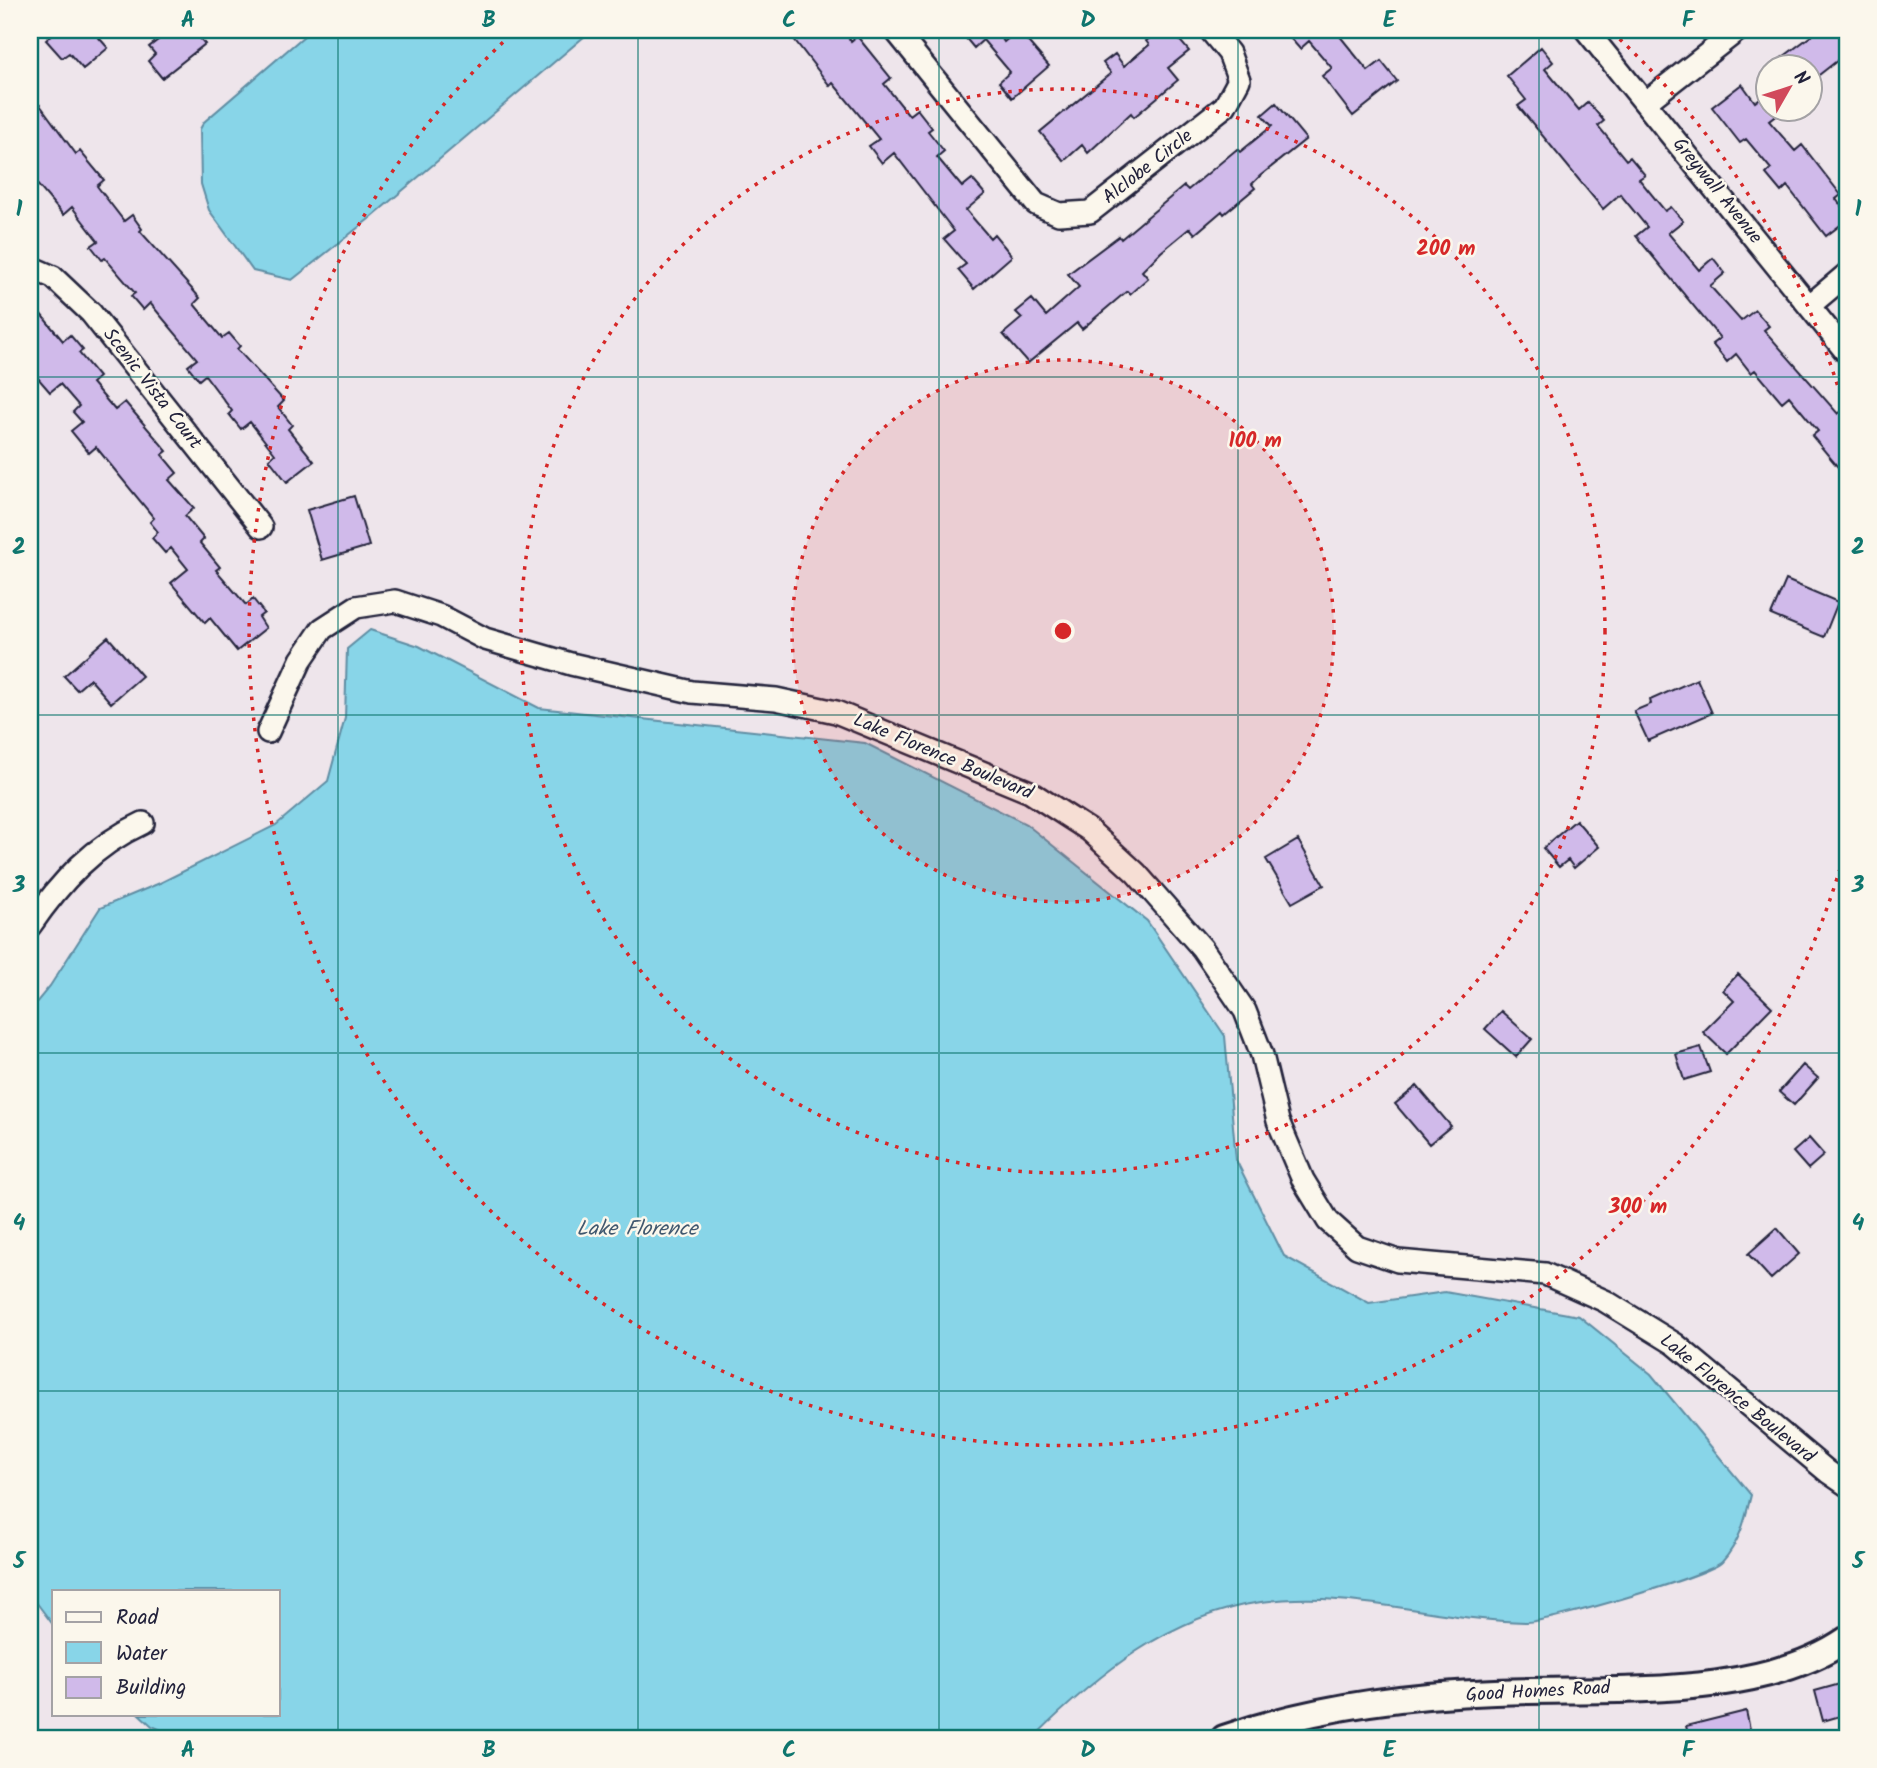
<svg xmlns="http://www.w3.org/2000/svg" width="1877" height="1768" viewBox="0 0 1877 1768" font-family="Kalam,sans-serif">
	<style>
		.water { fill: #88d5e8; stroke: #5f8da3; stroke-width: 2 }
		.building { fill: #d0baea; stroke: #22223b; stroke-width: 2 }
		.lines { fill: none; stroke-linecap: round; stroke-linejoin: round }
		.minor-casing { stroke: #22223b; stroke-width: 26 }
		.tertiary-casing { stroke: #22223b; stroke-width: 30 }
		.minor { stroke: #fbf7ec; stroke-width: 21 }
		.tertiary { stroke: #fbf7ec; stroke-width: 24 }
		.grid { fill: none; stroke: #0f766e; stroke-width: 2; stroke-opacity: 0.55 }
		.ring { fill: none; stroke: #d62828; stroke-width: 3.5; stroke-dasharray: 3.5 7 }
		.labels { text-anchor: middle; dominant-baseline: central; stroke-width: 5; stroke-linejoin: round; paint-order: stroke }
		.street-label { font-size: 19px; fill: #22223b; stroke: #fbf7ec }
		.water-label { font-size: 21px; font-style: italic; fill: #41586f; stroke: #fbf7ec }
		.centre { fill: #d62828; stroke: #fbf7ec; stroke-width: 3.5 }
		.ring-label { font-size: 21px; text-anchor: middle; font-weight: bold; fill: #d62828; stroke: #fbf7ec; stroke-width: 5; stroke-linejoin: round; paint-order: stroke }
		.neatline { fill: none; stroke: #0f766e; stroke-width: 2.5 }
		.grid-label { font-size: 23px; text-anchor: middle; font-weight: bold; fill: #0f766e }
	</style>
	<rect width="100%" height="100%" fill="#eee5eb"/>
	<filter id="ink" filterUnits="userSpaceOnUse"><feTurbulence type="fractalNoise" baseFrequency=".0143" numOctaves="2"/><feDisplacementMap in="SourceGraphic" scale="14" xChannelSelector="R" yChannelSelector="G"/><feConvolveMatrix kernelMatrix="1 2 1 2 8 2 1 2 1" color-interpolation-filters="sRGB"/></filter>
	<g filter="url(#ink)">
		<path class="water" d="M311 30H592L369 219 292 280 253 271 209 210 201 184 200 129 204 122Z
			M370 630 419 646 539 708 865 743 1026 824 1147 921 1225 1036 1236 1160 1284 1256 1369 1303 1445 1292 1579 1316 1651 1374 1751 1495C1745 1520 1740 1542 1722 1562 1710 1575 1547 1623 1525 1622 1436 1620 1350 1589 1261 1602 1169 1615 1097 1675 1033 1738H180L152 1726 139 1714H278V1591H54V1626L30 1594V1010L50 986 100 908 160 883 276 825 328 781 345 718 347 649Z"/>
		<path class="building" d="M58 30H92L108 48 83 69 69 53 62 58 46 40Z
			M171 30H193L205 44 162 78 148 61 155 54 149 47Z
			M787 30H842L851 41 857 36 891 78 884 84 909 115 917 109 932 128 928 131 944 151 937 157 962 187 972 179 985 194 966 210 990 238 994 234 1012 256 974 289 958 270 966 264 944 239 954 231 894 153 882 163 869 146 879 139 833 83 830 86Z
			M959 30H996L1004 42 1018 30 1049 66 1012 98 999 82 1010 72 983 40 974 48Z
			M1160 30H1171L1189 51 1168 68 1178 80 1134 117 1131 113 1088 153 1082 145 1064 161 1040 132 1111 73 1103 63 1115 54 1124 66 1149 45 1146 41Z
			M1283 30H1335L1368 71 1381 61 1397 81 1353 116 1322 76 1332 68 1309 41 1300 49Z
			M1819 30H1847V53L1810 82V66H1771Z
			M1541 47 1553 62 1545 69 1579 110 1588 102 1604 121 1598 126 1626 160 1630 157 1645 175 1639 179 1665 211 1671 207 1683 221 1668 233 1699 270 1713 258 1725 273 1710 286 1741 321 1755 310 1769 326 1764 330 1838 414 1847 407V478L1812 436 1818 431 1789 396 1782 402 1755 370 1751 373 1736 354 1727 362 1712 344 1720 338 1636 236 1647 227 1620 194 1603 209 1518 106 1526 100 1507 76Z
			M1742 84 1755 102 1763 96 1768 108H1774L1778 114 1769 121 1795 151 1802 145 1841 195 1836 199 1847 214V220L1826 236 1787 186 1781 192 1766 174 1771 169 1746 139 1740 143 1712 107Z
			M1276 103 1306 139 1260 176 1252 184 1255 188 1224 214 1222 211 1195 234 1190 228 1161 252 1142 271 1148 278 1130 294 1127 291 1082 329 1077 323 1028 363 1003 334 1022 318 1016 312 1032 299 1046 316 1079 287 1068 274 1119 236 1121 239 1184 186 1188 190 1237 149 1240 152 1272 126 1262 115Z
			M40 105 76 154 80 151 104 180 97 186 124 221 132 215 142 229 140 231 200 298 194 304 222 338 229 333 240 346 237 349 284 401 278 407 292 425 288 429 314 461 287 482 269 459 275 454 250 422 241 429 229 414 232 411 205 375 199 380 188 366 197 359 150 303 143 310 131 296 135 293 105 258 102 260 91 246 98 241 72 207 63 215 30 176V114Z
			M30 301 63 341 70 335 83 350 79 353 99 377 92 383 115 410 125 402 167 451 162 455 177 473 169 480 194 508 185 516 204 539 200 543 220 567 216 570 246 605 253 599 264 613 259 617 266 628 237 651 210 618 205 623 171 583 188 569 171 548 165 553 152 538 158 532 150 522 154 518 96 447 89 453 71 431 82 422 73 412 79 406 60 384 50 392 30 369Z
			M354 496 369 546 322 560 307 510Z
			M1786 580 1838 602 1824 637 1771 615Z
			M108 637 142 676 111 703 90 679 77 690 64 676Z
			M1697 679 1712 713 1648 741 1634 711 1651 704 1650 700Z
			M1576 820 1599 847 1574 868 1568 860 1559 867 1543 848Z
			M1298 840 1324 885 1292 903 1266 859Z
			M1738 974 1772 1007 1726 1054 1703 1032 1734 1001 1723 990Z
			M1501 1011 1532 1039 1516 1057 1485 1029Z
			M1701 1047 1710 1072 1684 1080 1676 1054Z
			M1803 1065 1818 1078 1794 1105 1779 1092Z
			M1417 1086 1451 1126 1429 1144 1395 1104Z
			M1809 1138 1824 1155 1808 1169 1793 1152Z
			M1777 1228 1799 1254 1771 1279 1748 1254Z
			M1847 1682V1714L1823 1721 1815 1691Z
			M1746 1711 1752 1738H1689L1686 1726Z"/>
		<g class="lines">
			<defs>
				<path id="minor" d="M895 30 1036 204 1059 214 1090 212 1225 106 1239 80 1229 53 1210 30
					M1586 30 1847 353
					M1646 102 1738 30
					M30 267 53 277 91 313 261 527
					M1809 306 1847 274
					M268 732 301 660 322 629 356 607 395 601 441 616 485 639 571 664 692 692 776 699 836 712 1030 792 1089 830 1136 873 1202 948 1245 1011 1262 1055 1278 1121 1303 1180 1328 1221 1357 1247 1398 1261 1545 1274 1605 1301 1675 1344 1828 1472 1847 1485
					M30 926C61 881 93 846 143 823"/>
				<path id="tertiary" d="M1224 1738C1310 1708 1405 1695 1495 1692 1604 1687 1756 1702 1847 1639"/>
			</defs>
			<use href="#minor" class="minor-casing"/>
			<use href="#tertiary" class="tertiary-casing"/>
			<use href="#minor" class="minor"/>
			<use href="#tertiary" class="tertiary"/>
		</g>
	</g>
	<path class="grid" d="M338 30V1738M638 30V1738M939 30V1738M1238 30V1738M1539 30V1738M30 377H1847M30 715H1847M30 1053H1847M30 1391H1847"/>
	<circle cx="1063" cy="631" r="271" fill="#d62828" fill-opacity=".12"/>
	<g class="ring">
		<circle cx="1063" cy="631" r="271"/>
		<circle cx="1063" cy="631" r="542"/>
		<path d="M1846 848A813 813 0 1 1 514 32M1612 32A813 813 0 0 1 1846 414"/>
	</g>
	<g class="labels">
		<g class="street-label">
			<text transform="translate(1148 167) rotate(-38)">Alclobe Circle</text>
			<text transform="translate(1717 191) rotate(51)">Greywall Avenue</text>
			<text transform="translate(152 389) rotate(52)">Scenic Vista Court</text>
			<text transform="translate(943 757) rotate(23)">Lake Florence Boulevard</text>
			<text transform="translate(1737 1399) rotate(39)">Lake Florence Boulevard</text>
			<text transform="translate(1538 1692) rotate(-3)">Good Homes Road</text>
		</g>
		<g class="water-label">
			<text x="637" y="1229">Lake Florence</text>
		</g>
	</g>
	<circle cx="1063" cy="631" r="10" class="centre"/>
	<g class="ring-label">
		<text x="1446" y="255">200 m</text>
		<text x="1255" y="447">100 m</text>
		<text x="1638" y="1213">300 m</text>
	</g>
	<rect width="1877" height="1768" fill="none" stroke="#fbf7ec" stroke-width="77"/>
	<rect x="52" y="1590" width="228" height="126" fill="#fbf7ec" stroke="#a4a2a5" stroke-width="2"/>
	<rect x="66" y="1612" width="35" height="10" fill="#fbf7ec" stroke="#a4a2a5" stroke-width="2"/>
	<text x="116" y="1624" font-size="21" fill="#22223b">Road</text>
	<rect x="66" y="1642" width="35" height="21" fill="#88d5e8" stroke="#a4a2a5" stroke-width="2"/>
	<text x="116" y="1660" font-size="21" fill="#22223b">Water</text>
	<rect x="66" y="1677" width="35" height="21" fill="#d0baea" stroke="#a4a2a5" stroke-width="2"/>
	<text x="116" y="1694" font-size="21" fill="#22223b">Building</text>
	<g transform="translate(1789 88) rotate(51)"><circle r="33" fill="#fbf7ec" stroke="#a4a2a5" stroke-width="2"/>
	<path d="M0-5L12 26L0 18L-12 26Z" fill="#d1495b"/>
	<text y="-10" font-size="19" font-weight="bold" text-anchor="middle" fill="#22223b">N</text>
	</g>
	<rect x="38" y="38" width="1801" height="1692" class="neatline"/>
	<g class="grid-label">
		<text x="188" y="27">A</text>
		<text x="489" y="27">B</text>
		<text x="789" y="27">C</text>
		<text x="1088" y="27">D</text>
		<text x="1389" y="27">E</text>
		<text x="1688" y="27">F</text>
		<text x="19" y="216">1</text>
		<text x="1858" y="216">1</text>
		<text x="19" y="554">2</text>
		<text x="1858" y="554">2</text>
		<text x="19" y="892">3</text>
		<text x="1858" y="892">3</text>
		<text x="19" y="1230">4</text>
		<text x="1858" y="1230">4</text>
		<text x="19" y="1568">5</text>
		<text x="1858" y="1568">5</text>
		<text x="188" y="1757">A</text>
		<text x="489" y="1757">B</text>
		<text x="789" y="1757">C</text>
		<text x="1088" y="1757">D</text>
		<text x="1389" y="1757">E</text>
		<text x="1688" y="1757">F</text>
	</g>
</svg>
